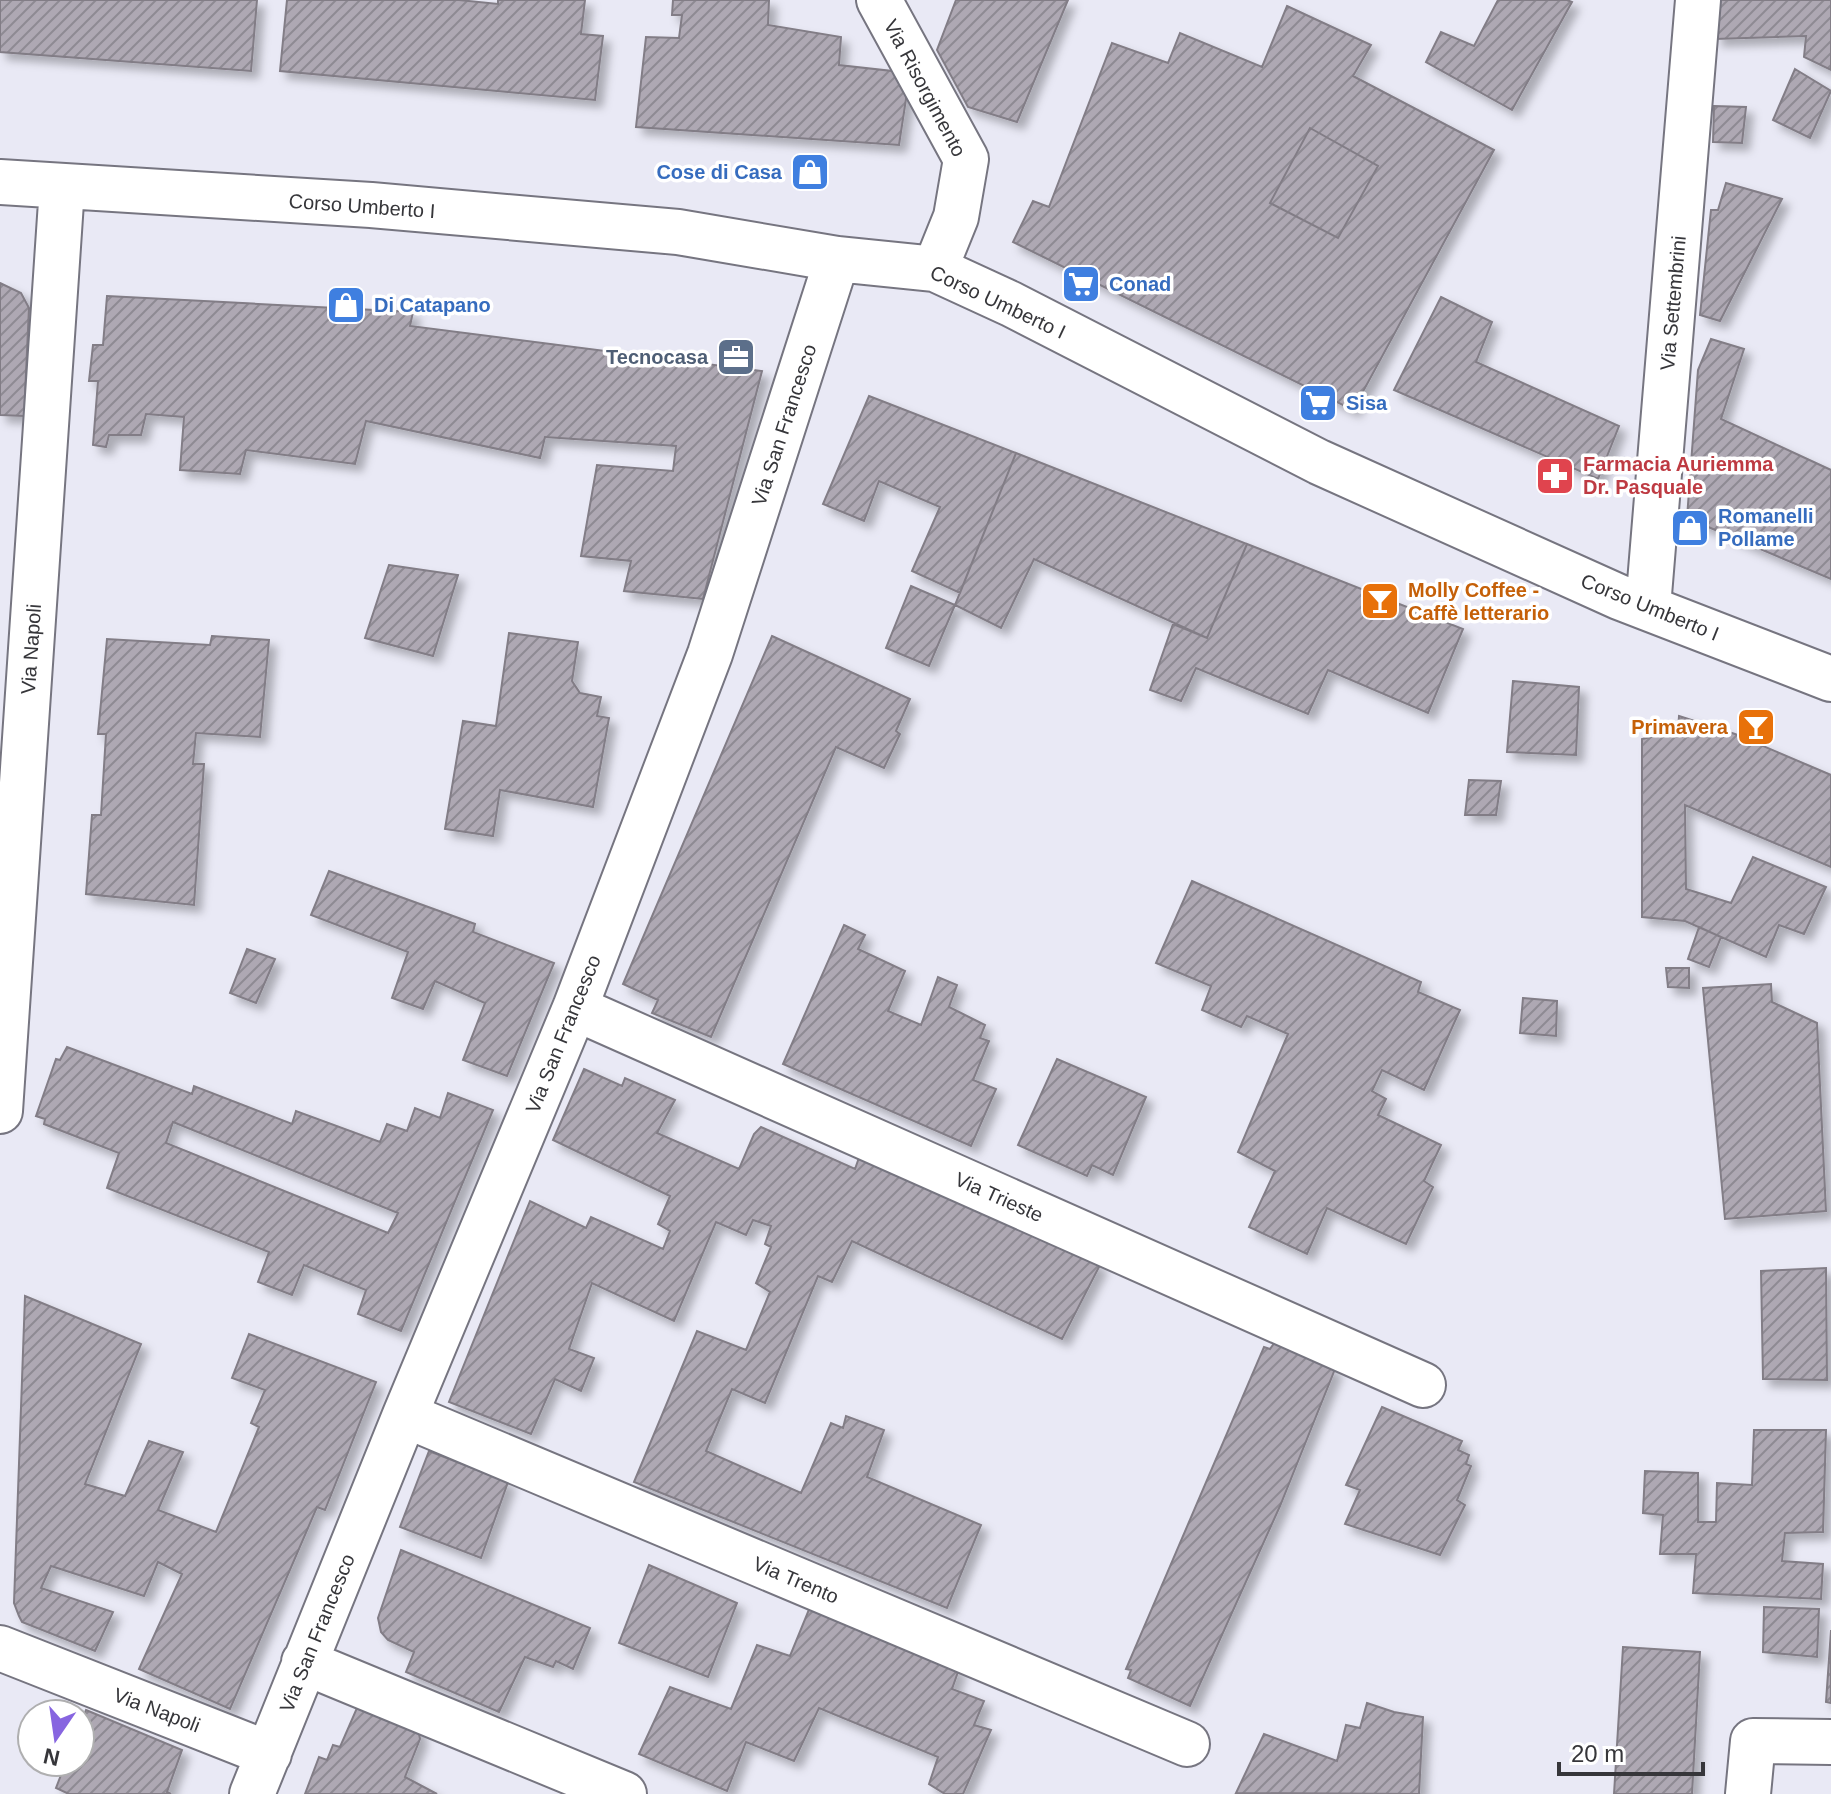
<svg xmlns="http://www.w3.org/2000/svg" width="1831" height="1794" viewBox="0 0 1831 1794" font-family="Arial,sans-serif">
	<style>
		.building { fill: url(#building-hatch); stroke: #827d86; stroke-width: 2; fill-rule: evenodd; filter: url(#shadow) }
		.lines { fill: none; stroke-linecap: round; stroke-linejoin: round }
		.minor-casing { stroke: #767580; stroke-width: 48 }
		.minor { stroke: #fff; stroke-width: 44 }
		.labels { text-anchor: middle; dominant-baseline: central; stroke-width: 7; stroke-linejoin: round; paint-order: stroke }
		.street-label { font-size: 20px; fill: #36363a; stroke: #fff }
		.shop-label { font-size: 20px; font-weight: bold; fill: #366cbe; stroke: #fff; text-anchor: start }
		.service-label { font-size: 20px; font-weight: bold; fill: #4e5e75; stroke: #fff; text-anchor: end }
		.health-label { font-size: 20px; font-weight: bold; fill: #be3a42; stroke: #fff; text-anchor: start }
		.food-label { font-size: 20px; font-weight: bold; fill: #c56008; stroke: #fff; text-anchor: start }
	</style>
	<defs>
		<pattern id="building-hatch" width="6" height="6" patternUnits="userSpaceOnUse" patternTransform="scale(2)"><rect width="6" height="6" fill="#aea8b3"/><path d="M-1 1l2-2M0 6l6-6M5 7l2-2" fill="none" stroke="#8e8a93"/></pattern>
		<filter id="shadow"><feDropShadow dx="7" dy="7" stdDeviation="4" flood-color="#0004"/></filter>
	</defs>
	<rect width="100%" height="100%" fill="#e9e9f5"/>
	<path class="building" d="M0 0H257L251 71 0 52Z
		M287 0H459L498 4V0H585L581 34 603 36 595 100 280 71Z
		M673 0H769L768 25 841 37 839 65 910 73 899 145 636 127 646 37 679 38 682 15H672Z
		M956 0H1068L1017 122 968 107 937 50Z
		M1498 0H1567L1572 2 1512 110 1426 62 1441 32 1474 46Z
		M1719 0H1831V70L1804 57 1806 36 1715 39Z
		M1287 6 1371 45 1353 76 1494 150 1353 410 1013 242 1033 201 1049 207 1112 43 1168 63 1180 33 1262 67ZM1310 128 1378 166 1338 238 1270 203Z
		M1795 69 1831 91 1810 138 1773 120Z
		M1714 106 1746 107 1742 143 1713 142Z
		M1310 128 1378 166 1338 238 1270 203Z
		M1726 183 1782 199 1720 321 1700 315 1711 210H1718Z
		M0 283 21 293 29 308 24 416 0 415Z
		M107 296 413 312 410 326 762 371 703 599 624 591 631 561 581 556 597 465 673 471 676 446 545 437 540 458 366 421 355 464 246 450 240 474 180 470 184 417 146 414 141 435H109L106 447 93 445 98 381H89L93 345H103Z
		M1441 297 1492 322 1476 362 1619 426 1598 479 1394 390Z
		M1711 339 1744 349 1721 419 1831 470V579L1687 518 1698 370Z
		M869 396 1016 453 960 593 912 571 940 507 879 481 864 521 823 504Z
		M1016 453 1247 544 1207 638 1034 559 1001 628 955 605Z
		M1247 544 1463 629 1428 713 1328 670 1308 714 1196 668 1181 701 1150 690 1173 624 1207 638Z
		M389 565 458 575 433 656 365 638Z
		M911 586 955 605 929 666 886 648Z
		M509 633 578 642 572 681 580 693 601 697 597 716 609 718 593 807 500 790 493 836 445 829 463 721 496 726Z
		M212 636 269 640 260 737 196 733 193 764H204L194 905 86 894 92 815H101L106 734H98L107 639 210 645Z
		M772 636 910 699 896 731 900 734 884 768 836 747 711 1037 652 1013 658 1000 623 984Z
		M1513 681 1579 687 1576 755 1507 752Z
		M1679 716 1735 734 1831 775V867L1685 805 1686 889 1731 903 1753 857 1826 887 1804 934 1779 925 1766 957 1685 921 1642 917V739L1678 731Z
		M1469 780 1501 781 1496 815H1465Z
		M329 871 475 924 473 932 554 963 507 1076 463 1060 485 1003 435 981 423 1009 392 998 408 952 311 915Z
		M1192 881 1421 982 1418 992 1460 1010 1424 1090 1382 1070 1372 1091 1386 1099 1378 1115 1441 1145 1424 1181 1433 1187 1406 1244 1327 1208 1307 1254 1249 1227 1275 1171 1238 1152 1288 1034 1247 1016 1241 1027 1202 1010 1211 986 1156 963Z
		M844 925 865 935 858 949 905 971 888 1011 921 1025 938 977 957 985 949 1007 985 1025 980 1038 989 1041 973 1080 996 1089 971 1146 783 1064Z
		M1699 927 1721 937 1709 967 1688 959Z
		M247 949 275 959 256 1003 230 993Z
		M1666 968H1689V988L1668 987Z
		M1771 984 1772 1002 1817 1023 1826 1211 1725 1219 1703 988Z
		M1523 998 1557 1001 1556 1036 1520 1033Z
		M67 1047 192 1094 194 1086 292 1124 296 1111 380 1142 387 1124 407 1131 415 1108 440 1118 448 1093 493 1110 401 1331 358 1314 366 1290 304 1265 292 1295 258 1282 269 1252 107 1188 119 1153 44 1124 45 1119 36 1116 56 1059 60 1060ZM173 1122 398 1213 388 1233 166 1143Z
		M1057 1059 1146 1097 1113 1175 1092 1165 1087 1176 1018 1145Z
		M584 1069 622 1086 625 1078 675 1100 657 1133 739 1169 754 1134 761 1127 855 1169 861 1152 1100 1265 1062 1339 852 1241 832 1282 818 1276 765 1403 732 1389 706 1451 801 1493 831 1423 843 1428 846 1416 884 1430 867 1477 981 1525 947 1608 634 1482 697 1331 746 1350 770 1292 756 1283 771 1247 765 1244 771 1226 753 1220 746 1235 716 1222 674 1321 592 1283 569 1349 594 1358 581 1391 555 1379 531 1434 449 1402 530 1201 586 1228 591 1217 663 1249 670 1231 658 1224 670 1196 553 1140Z
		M1826 1268 1827 1380 1763 1379 1761 1271Z
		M25 1296 141 1344 85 1484 125 1496 149 1441 183 1452 158 1510 216 1532 259 1427 251 1423 265 1390 232 1378 249 1334 376 1382 325 1510 317 1507 230 1709 139 1669 182 1574 158 1562 144 1596 51 1566 41 1588 113 1612 95 1651 22 1622 19 1616 14 1603Z
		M1275 1342 1335 1369 1280 1506 1190 1706 1128 1678 1131 1670 1126 1669 1264 1347 1270 1349Z
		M1382 1407 1462 1441 1458 1450 1469 1455 1466 1464 1471 1466 1457 1500 1465 1505 1440 1555 1345 1524 1360 1490 1346 1485Z
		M1754 1430H1826L1823 1532 1785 1533 1782 1561 1823 1564 1821 1599 1693 1593 1696 1554H1660L1663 1515 1643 1513 1645 1471 1698 1473V1522H1716L1717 1483 1752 1485Z
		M429 1451 508 1482 481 1558 400 1527Z
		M401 1550 590 1628 573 1669 556 1661 553 1667 525 1657 499 1712 406 1672 414 1652 388 1640 381 1632 378 1618Z
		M649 1565 737 1603 708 1677 619 1643Z
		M810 1607 959 1669 952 1689 984 1701 974 1725 991 1730 963 1794H945L929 1784 938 1757 819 1708 794 1761 746 1742 727 1791 639 1754 670 1687 731 1709 757 1645 790 1656Z
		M1764 1607 1819 1609 1817 1657 1763 1652Z
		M1831 1630V1703L1826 1702Z
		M1623 1647 1700 1652 1692 1794H1614Z
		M360 1701 418 1728 420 1739 405 1777 437 1794H305L319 1757 327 1760 333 1745 340 1747Z
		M1367 1703 1394 1712 1423 1717 1419 1794 1236 1793 1264 1734 1337 1761 1346 1725 1360 1728Z
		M86 1710 182 1750 167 1792 171 1794H69L56 1788 66 1762H80V1726Z"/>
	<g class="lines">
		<defs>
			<path id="minor" d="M879 0 966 159 956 217 935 269
				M0 182 371 205 678 232 837 259 935 269 1011 304 1319 462 1619 597 1831 679
				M1648 607 1698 0
				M575 1008 1423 1385
				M0 1111 62 187
				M405 1415 1187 1744
				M0 1648 269 1754
				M304 1662 624 1794
				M252 1794 405 1415 575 1008 710 654 837 259
				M1748 1794 1753 1741 1831 1742"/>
		</defs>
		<use href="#minor" class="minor-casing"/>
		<use href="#minor" class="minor"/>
	</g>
	<defs>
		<symbol id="shop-square" viewBox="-11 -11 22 22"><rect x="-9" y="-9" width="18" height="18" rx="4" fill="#3f7fe0" stroke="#fff"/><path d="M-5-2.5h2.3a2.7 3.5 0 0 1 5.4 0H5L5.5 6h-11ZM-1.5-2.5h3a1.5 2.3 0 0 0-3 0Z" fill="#fff"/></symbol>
		<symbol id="supermarket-square" viewBox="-11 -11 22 22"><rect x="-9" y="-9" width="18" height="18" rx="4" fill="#3f7fe0" stroke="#fff"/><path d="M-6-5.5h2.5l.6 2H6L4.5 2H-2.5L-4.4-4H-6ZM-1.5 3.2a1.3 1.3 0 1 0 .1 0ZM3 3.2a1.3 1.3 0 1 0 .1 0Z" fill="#fff"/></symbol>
		<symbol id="office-square" viewBox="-11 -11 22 22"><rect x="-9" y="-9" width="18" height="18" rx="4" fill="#5c6f8a" stroke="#fff"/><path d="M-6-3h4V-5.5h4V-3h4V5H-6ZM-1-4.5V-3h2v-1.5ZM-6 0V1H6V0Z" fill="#fff"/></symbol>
		<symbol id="pharmacy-square" viewBox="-11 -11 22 22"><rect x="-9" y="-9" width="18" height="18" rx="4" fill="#e0444e" stroke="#fff"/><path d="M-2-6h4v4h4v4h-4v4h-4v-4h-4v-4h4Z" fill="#fff"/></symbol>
		<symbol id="bar-square" viewBox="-11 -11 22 22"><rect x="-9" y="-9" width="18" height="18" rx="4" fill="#e8710a" stroke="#fff"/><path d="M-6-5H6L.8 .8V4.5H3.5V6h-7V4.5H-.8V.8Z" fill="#fff"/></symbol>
	</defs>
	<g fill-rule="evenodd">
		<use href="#shop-square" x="788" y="150" width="44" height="44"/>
		<use href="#supermarket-square" x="1059" y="262" width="44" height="44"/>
		<use href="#shop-square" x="324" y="283" width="44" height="44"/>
		<use href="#office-square" x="714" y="335" width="44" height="44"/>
		<use href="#supermarket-square" x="1296" y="381" width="44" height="44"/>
		<use href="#pharmacy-square" x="1533" y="454" width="44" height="44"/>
		<use href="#shop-square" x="1668" y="506" width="44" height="44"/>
		<use href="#bar-square" x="1358" y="579" width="44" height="44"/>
		<use href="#bar-square" x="1734" y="705" width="44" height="44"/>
	</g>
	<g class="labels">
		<g class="street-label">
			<text transform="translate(925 88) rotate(62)">Via Risorgimento</text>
			<text transform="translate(362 206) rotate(4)">Corso Umberto I</text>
			<text transform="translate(998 302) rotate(25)">Corso Umberto I</text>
			<text transform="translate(1673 303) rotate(-85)">Via Settembrini</text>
			<text transform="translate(784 425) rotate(-72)">Via San Francesco</text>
			<text transform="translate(1650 607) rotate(22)">Corso Umberto I</text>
			<text transform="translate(31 649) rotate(-86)">Via Napoli</text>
			<text transform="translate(563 1034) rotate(-68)">Via San Francesco</text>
			<text transform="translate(999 1197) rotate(24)">Via Trieste</text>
			<text transform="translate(796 1580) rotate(23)">Via Trento</text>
			<text transform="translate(317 1633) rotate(-68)">Via San Francesco</text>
			<text transform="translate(157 1710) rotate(21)">Via Napoli</text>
		</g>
		<g class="shop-label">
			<text x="782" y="172" text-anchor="end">Cose di Casa</text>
			<text x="1109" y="284">Conad</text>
			<text x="374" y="305">Di Catapano</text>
			<text x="1346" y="403">Sisa</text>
			<text x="1718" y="516">Romanelli<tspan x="1718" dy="23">Pollame</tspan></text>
		</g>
		<g class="service-label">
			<text x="708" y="357">Tecnocasa</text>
		</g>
		<g class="health-label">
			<text x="1583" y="464">Farmacia Auriemma<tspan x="1583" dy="23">Dr. Pasquale</tspan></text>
		</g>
		<g class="food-label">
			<text x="1408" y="590">Molly Coffee -<tspan x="1408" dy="23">Caffè letterario</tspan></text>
			<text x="1728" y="727" text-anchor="end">Primavera</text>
		</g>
	</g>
	<g transform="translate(56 1738) rotate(193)"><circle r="38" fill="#ffffff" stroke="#afafb0" stroke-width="2"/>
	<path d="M0-6L14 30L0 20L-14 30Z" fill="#8765e0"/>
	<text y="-12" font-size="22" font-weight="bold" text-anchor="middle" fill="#36363a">N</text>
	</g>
	<path d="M1559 1762v12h144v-12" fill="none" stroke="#36363a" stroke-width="4"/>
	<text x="1571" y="1762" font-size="24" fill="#36363a" stroke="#ffffff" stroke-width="6" paint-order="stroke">20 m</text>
</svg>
